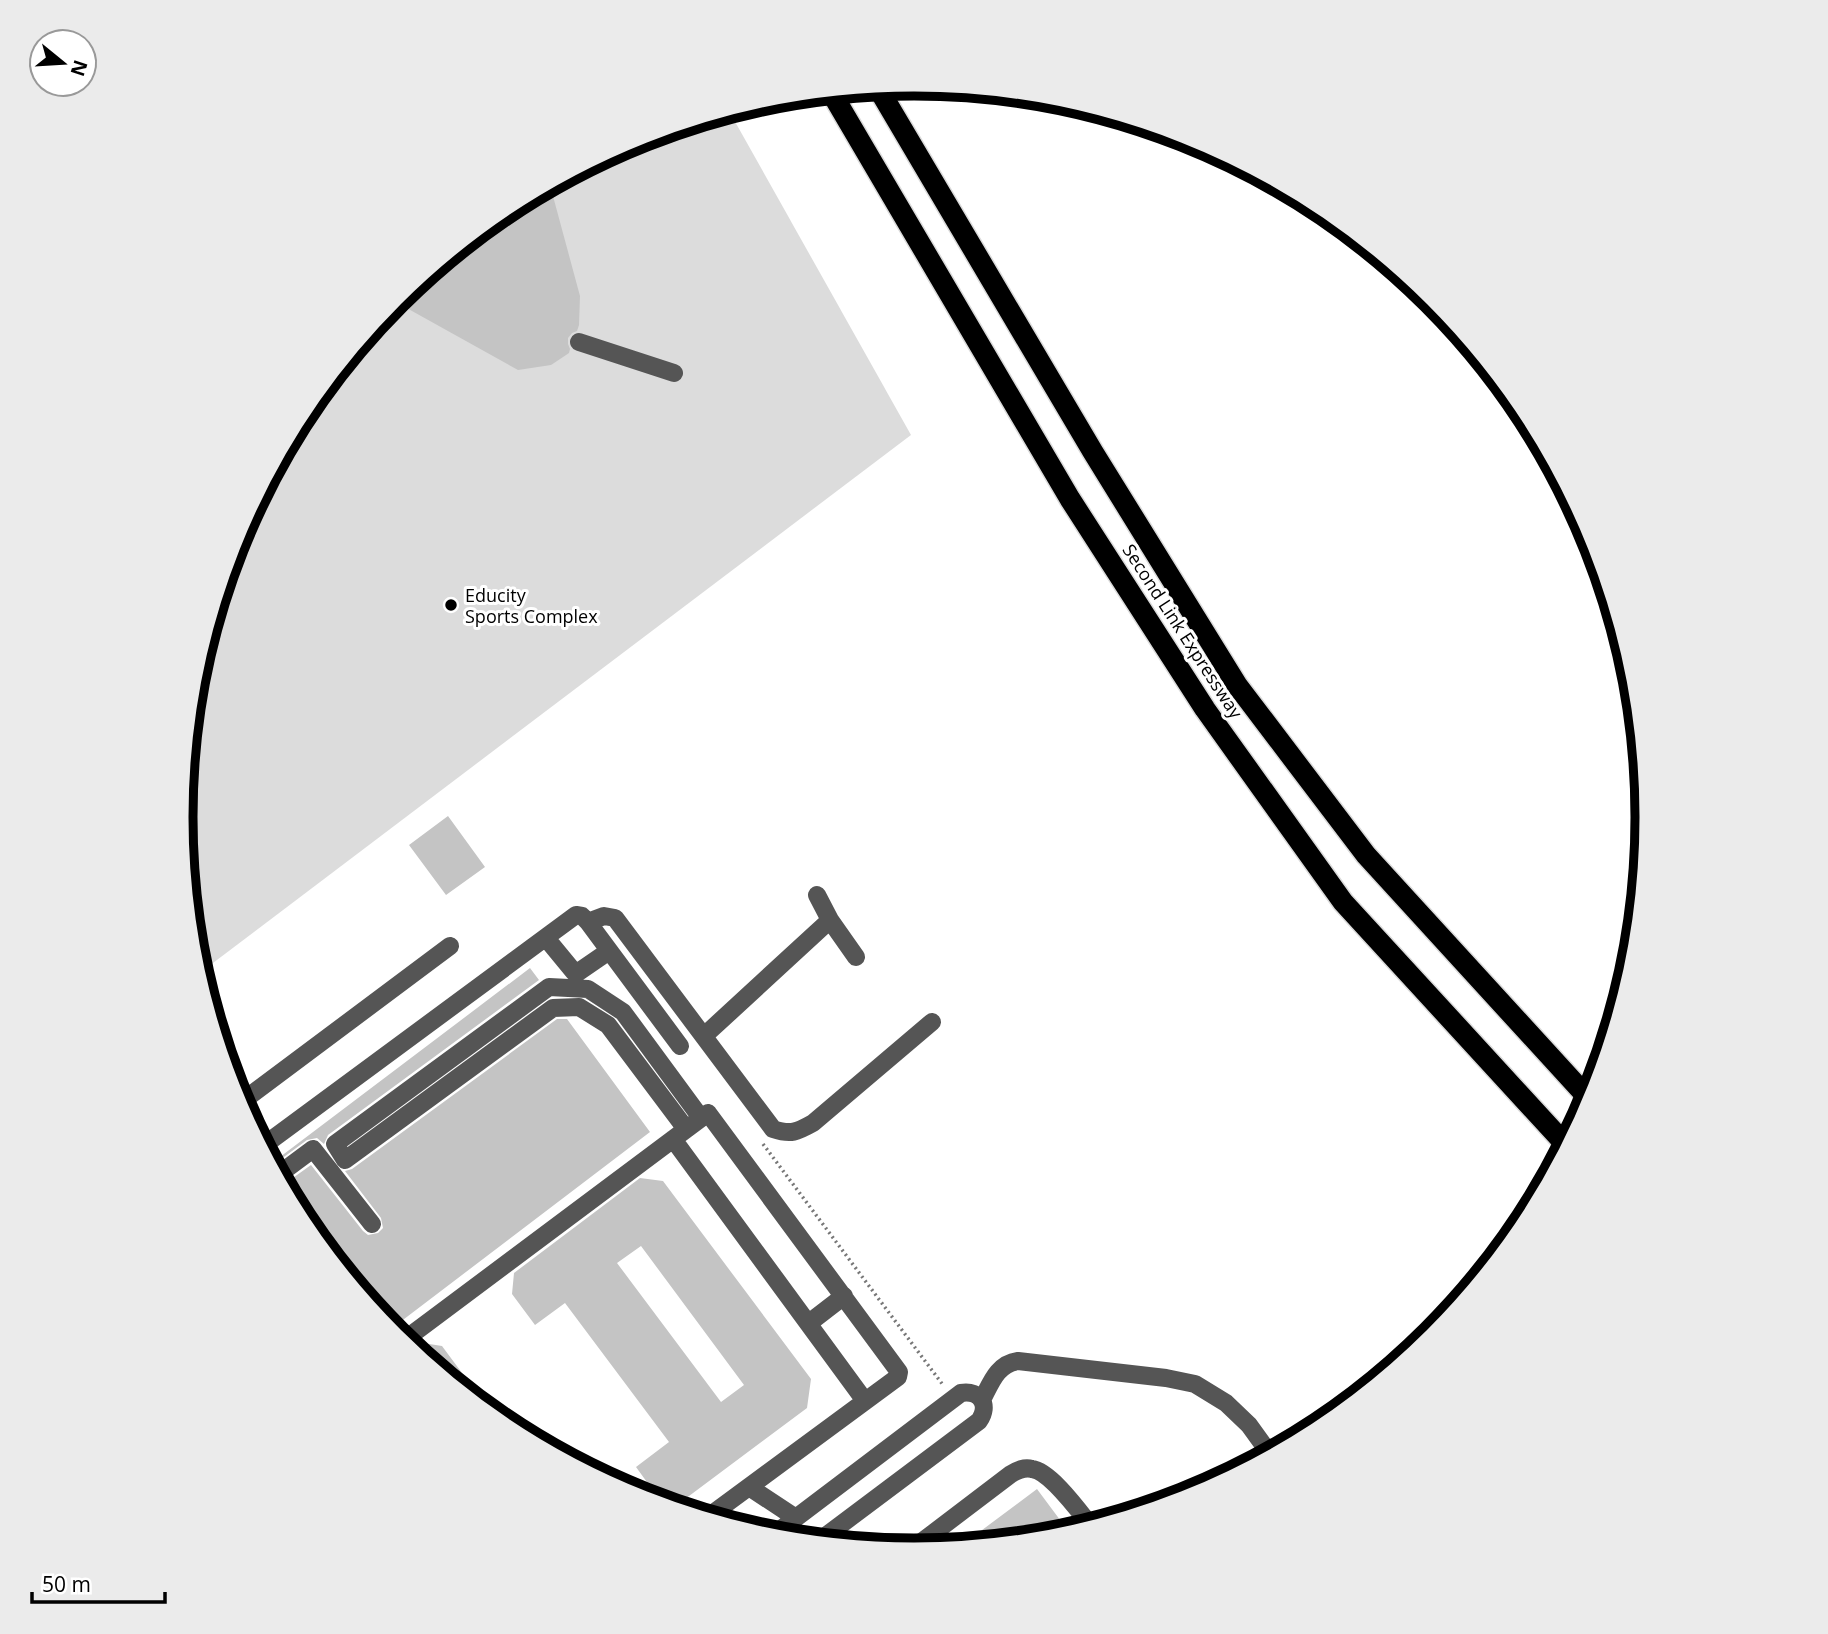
<svg xmlns="http://www.w3.org/2000/svg" width="1828" height="1634" viewBox="0 0 1828 1634" font-family="'Open Sans',sans-serif">
	<style>
		.pitch { fill: #dcdcdc }
		.building { fill: #c4c4c4; fill-rule: evenodd }
		.lines { fill: none; stroke-linecap: round; stroke-linejoin: round }
		.highway-casing { stroke: #dbdbdb; stroke-width: 24 }
		.path { stroke: #777; stroke-width: 3.5; stroke-dasharray: 2 3.5; stroke-linecap: butt }
		.minor { stroke: #555; stroke-width: 18 }
		.highway { stroke: #000; stroke-width: 21 }
		.poi-dot { fill: #000; stroke: #fff; stroke-width: 2.5 }
		.labels { text-anchor: middle; dominant-baseline: central; stroke-width: 6; stroke-linejoin: round; paint-order: stroke }
		.poi-label { font-size: 18px; fill: #000; stroke: #fff; text-anchor: start }
		.street-label { font-size: 18px; fill: #000; stroke: #fff }
		.rim { fill: none; stroke: #000; stroke-width: 9 }
	</style>
	<rect width="100%" height="100%" fill="#fff"/>
	<path class="pitch" d="M729 111 911 435 205 969 197 965 181 817 195 674 237 536 305 409 396 298 507 207 634 140Z"/>
	<path class="building" d="M550 185 580 296 579 325 577 331 572 333 568 338V344L570 349 569 353 551 365 518 370 394 301 507 207Z
		M448 816 485 867 446 895 409 845Z
		M530 968 539 980 328 1135 324 1144 317 1138 307 1140 273 1165 272 1163Z
		M557 1019H567L650 1132 391 1329 304 1224 283 1185 311 1165 363 1231 368 1235 378 1233 383 1228 381 1218 345 1171 352 1169Z
		M640 1178 663 1181 811 1379 807 1408 685 1499 657 1496 636 1467 669 1442 565 1303 535 1325 512 1294 514 1273ZM641 1246 744 1385 721 1402 617 1263Z
		M423 1343 442 1346 465 1377 455 1384 413 1350Z
		M1037 1489 1069 1532 1057 1536 962 1545Z"/>
	<g class="lines">
		<defs>
			<path id="highway" d="M878 88 1093 452 1237 685 1366 855 1590 1100
				M831 92 1070 499 1205 709 1343 902 1566 1145"/>
		</defs>
		<use href="#highway" class="highway-casing"/>
		<path class="path" d="M763 1144 943 1385
			M889 1547 896 1542"/>
		<path class="minor" d="M579 342 674 373
			M817 895 830 920 856 957
			M588 922 604 916 615 918 773 1129C791 1135 797 1132 813 1123L932 1022
			M546 938 574 972 577 973 609 951
			M704 1036 830 920
			M240 1103 450 946
			M686 1129 608 1025 579 1007 553 1008 345 1160 335 1144 549 987 588 989 623 1012 701 1118
			M673 1139 865 1401
			M263 1146 576 915 582 916 588 922 680 1046
			M278 1175 313 1149 372 1224
			M809 1323 844 1296
			M403 1341 708 1113 899 1372 898 1377 708 1517
			M982 1400C991 1383 997 1364 1018 1361L1166 1378 1195 1384 1226 1403 1249 1425 1270 1454
			M749 1487 796 1518
			M772 1536 961 1393C981 1390 990 1405 979 1421L819 1541
			M911 1550 1011 1474C1018 1470 1024 1467 1032 1469 1050 1471 1079 1511 1091 1526"/>
		<use href="#highway" class="highway"/>
	</g>
	<circle class="poi-dot" cx="451" cy="605" r="7"/>
	<g class="labels">
		<g class="poi-label">
			<text x="465" y="595">Educity<tspan x="465" dy="21">Sports Complex</tspan></text>
		</g>
		<g class="street-label">
			<text transform="translate(1183 631) rotate(57)">Second Link Expressway</text>
		</g>
	</g>
	<path d="M0 0H1828V1634H0ZM193 817a721 721 0 1 1 1442 0a721 721 0 1 1-1442 0Z" fill="#ebebeb" fill-rule="evenodd"/>
	<path class="rim" d="M193 817a721 721 0 1 1 1442 0a721 721 0 1 1-1442 0Z"/>
	<g transform="translate(63 63) rotate(108)"><circle r="33" fill="#ffffff" stroke="#999999" stroke-width="2"/>
	<path d="M0-5L12 26L0 18L-12 26Z" fill="#000000"/>
	<text y="-10" font-size="19" font-weight="bold" text-anchor="middle" fill="#000000">N</text>
	</g>
	<path d="M32 1592v10h133v-10" fill="none" stroke="#000000" stroke-width="3.5"/>
	<text x="42" y="1592" font-size="21" fill="#000000" stroke="#ffffff" stroke-width="5" paint-order="stroke">50 m</text>
</svg>
